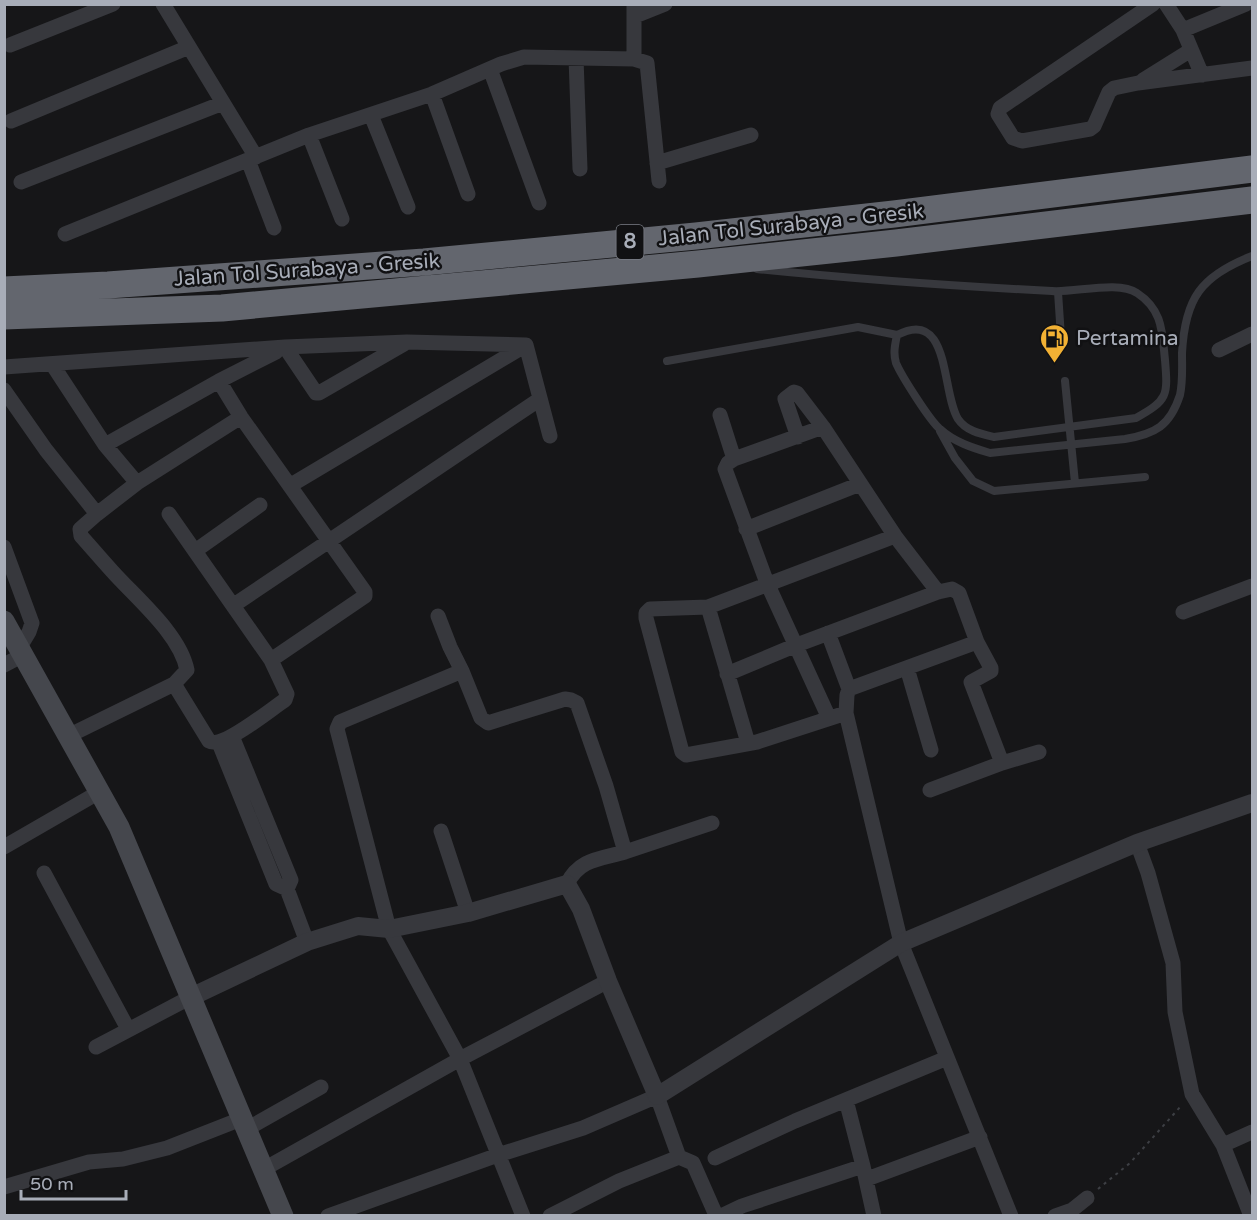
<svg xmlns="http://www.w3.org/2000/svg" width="1257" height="1220" viewBox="0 0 1257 1220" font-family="'Varela Round',sans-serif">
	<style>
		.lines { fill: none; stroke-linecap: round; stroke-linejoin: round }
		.path { stroke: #3d3f44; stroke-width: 2; stroke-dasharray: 3 4.5; stroke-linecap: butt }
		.service { stroke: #37383d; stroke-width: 8 }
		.minor { stroke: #37383d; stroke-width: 15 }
		.tertiary { stroke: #37383d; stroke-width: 18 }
		.secondary { stroke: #45474d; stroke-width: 21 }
		.motorway { stroke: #63666e; stroke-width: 27 }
		.labels { text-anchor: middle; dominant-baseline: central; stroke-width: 5; stroke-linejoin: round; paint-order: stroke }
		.shield { fill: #111113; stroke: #7b7e86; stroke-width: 1.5 }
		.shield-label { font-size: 20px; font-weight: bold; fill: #a8adb8 }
		.street-label { font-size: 21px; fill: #a8adb8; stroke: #111113 }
		.poi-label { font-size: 21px; fill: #a8adb8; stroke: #111113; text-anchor: start }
	</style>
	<rect width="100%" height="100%" fill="#161618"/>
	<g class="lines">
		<path class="path" d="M1098 1189 1130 1163 1181 1106"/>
		<path class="service" d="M757 269C855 279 953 286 1052 291 1074 293 1119 280 1137 293 1163 310 1162 332 1165 360 1168 396 1168 400 1136 418L994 437C981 434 966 431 958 419 941 392 951 307 897 335 895 345 893 353 896 363 901 375 930 421 940 429 954 442 973 448 990 453L1125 439C1155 434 1170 426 1180 395 1183 381 1182 368 1182 353 1185 298 1201 276 1252 256
			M1058 292 1061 337
			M667 361 858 327 897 335
			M1065 381 1075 483
			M940 431 955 458 973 481 994 491 1145 477"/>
		<path class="minor" d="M163 4 256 157
			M634 4V59
			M1153 4 1000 108 998 114 1013 138 1022 141 1090 129 1094 126 1109 92 1114 88 1138 83 1252 68
			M1166 4 1183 30 1202 75
			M635 16 665 4
			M1183 30 1246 4
			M10 45 113 4
			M576 58 580 169
			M490 69 539 203
			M1143 80 1191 50
			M432 94 468 194
			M371 115 408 207
			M11 121 189 47
			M309 135 342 219
			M248 160 274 228
			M657 163 751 135
			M21 182 223 103
			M65 234 309 135 432 94 501 64 524 57 634 59 647 63 659 181
			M526 345 550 436
			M285 347 316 393H319L404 344
			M1219 350 1252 334
			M52 364 105 445 137 483
			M4 367 285 347 407 342 526 345
			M219 381 241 417 365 592V596L271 660
			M4 390 46 450 97 514 137 483 241 417
			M720 415 734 459
			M823 427 734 459 728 463 725 469 767 583 829 718
			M798 437 785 399 794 392 797 393 823 427 895 536 938 592
			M105 445 219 381 276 352
			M291 485 526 345
			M97 514 80 529 81 536C91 547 101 559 112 571 136 598 180 634 187 670L174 684 209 741C223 749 271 709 285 700L287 694 271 660 169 514
			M746 529 860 484
			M4 547 32 623 29 632 20 647
			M195 551 260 505
			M234 605 540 399
			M708 607 748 743
			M1183 612 1252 586
			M438 616 450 647 462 671
			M828 633 849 689
			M977 642 849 689 847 695 846 713 901 943 1011 1216
			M4 665 23 655
			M907 668 931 750
			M727 674 794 646 938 592 952 589 959 593 977 642 991 668V671L971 682 1002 763 1039 752
			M846 713 757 742 686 755 682 752 646 618V613L650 609 708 607 895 536
			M68 736 174 684
			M219 743 276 884 287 889 291 880 232 736
			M930 790 1002 763
			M441 831 468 913
			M1137 843 1148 873 1173 963 1175 1012 1192 1094 1223 1145 1251 1216
			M4 847 101 791
			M625 852 712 823
			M44 873 128 1029
			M287 889 307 942
			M96 1047 191 997
			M846 1100 863 1166
			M245 1130 321 1087
			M1223 1145 1252 1132
			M679 1157 693 1163 715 1213
			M715 1158 795 1121 947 1058
			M264 1169 460 1059 608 981
			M867 1179 980 1137
			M4 1187 89 1162 123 1159 167 1148 241 1119
			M328 1216 498 1155 583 1128 657 1096 679 1157 619 1181 550 1216
			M523 1216 460 1059 389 929 337 729 340 722 462 671 481 718 488 723 565 699 571 700 577 703 606 786 625 852C600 859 579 859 567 884
			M721 1216 742 1206 863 1166 874 1216
			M1055 1216 1072 1210 1087 1198"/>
		<path class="tertiary" d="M191 997 307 942 358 926 389 929 468 913 567 884 581 909 608 981 657 1096 901 943 1137 843 1252 803"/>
		<path class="secondary" d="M4 621 119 827 283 1216"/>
		<path class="motorway" d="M4 290 108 285 424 262 696 236 894 214 1252 169
			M4 316 222 308 698 264 896 243 1252 200"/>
	</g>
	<defs>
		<symbol id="fuel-pin" viewBox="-11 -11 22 30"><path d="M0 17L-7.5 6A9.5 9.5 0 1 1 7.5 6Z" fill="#f2b134" stroke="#111113"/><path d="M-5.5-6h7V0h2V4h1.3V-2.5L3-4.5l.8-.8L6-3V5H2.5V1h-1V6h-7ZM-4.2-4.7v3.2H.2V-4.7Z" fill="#111"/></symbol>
	</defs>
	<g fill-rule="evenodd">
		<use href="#fuel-pin" x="1038" y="322" width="33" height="45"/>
	</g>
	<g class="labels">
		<rect class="shield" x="616.5" y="225" width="27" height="34" rx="4.5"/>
		<g class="shield-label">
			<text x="630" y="242">8</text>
		</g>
		<g class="street-label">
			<text transform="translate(791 225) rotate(-6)">Jalan Tol Surabaya - Gresik</text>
			<text transform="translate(307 270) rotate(-4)">Jalan Tol Surabaya - Gresik</text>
		</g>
		<g class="poi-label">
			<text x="1076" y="338">Pertamina</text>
		</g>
	</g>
	<rect width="1257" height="1220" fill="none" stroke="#a8adb8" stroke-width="12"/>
	<path d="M21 1190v9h105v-9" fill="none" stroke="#a8adb8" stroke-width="3"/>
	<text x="30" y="1190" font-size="18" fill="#a8adb8" stroke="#111113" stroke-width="4.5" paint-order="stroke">50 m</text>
</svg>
